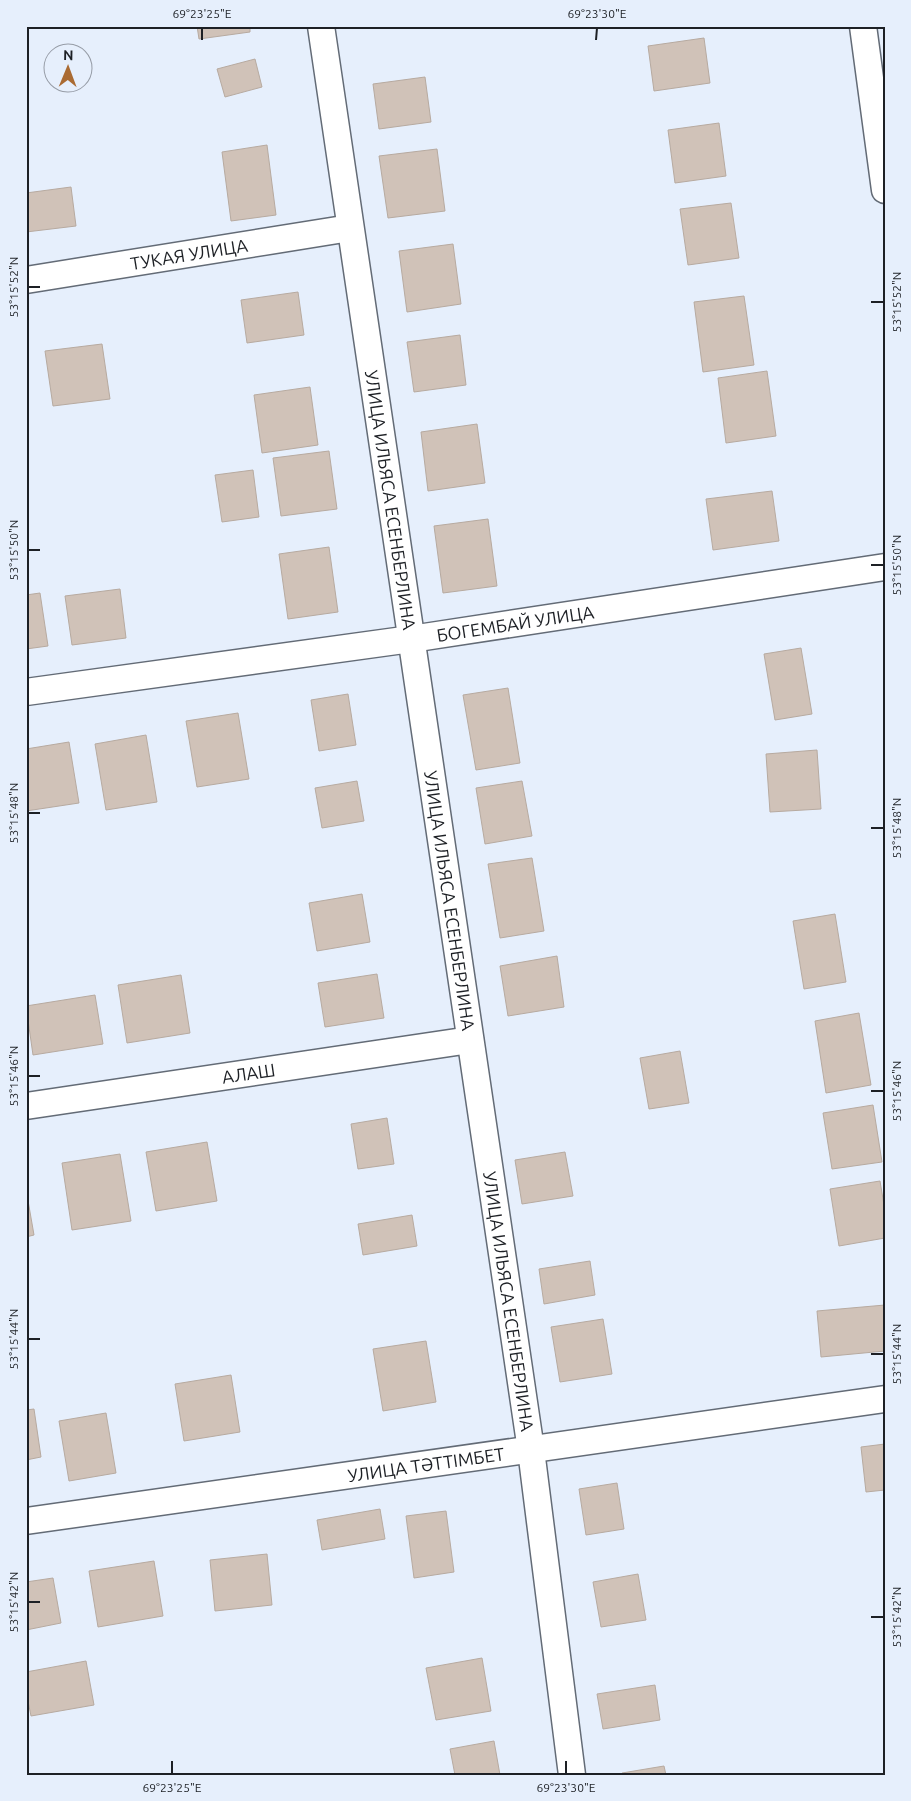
<svg xmlns="http://www.w3.org/2000/svg" width="911" height="1801" viewBox="0 0 911 1801" font-family="Ubuntu,sans-serif">
	<style>
		.building { fill: #d0c2b8; stroke: #b7aaa0 }
		.lines { fill: none; stroke-linecap: round; stroke-linejoin: round }
		.minor-casing { stroke: #636b76; stroke-width: 29 }
		.minor { stroke: #fff; stroke-width: 26 }
		.ticks { fill: none; stroke: #1d2025; stroke-width: 2 }
		.labels { text-anchor: middle; dominant-baseline: central; stroke-width: 5; stroke-linejoin: round; paint-order: stroke }
		.street-label { font-size: 18px; fill: #1d2025; stroke: #e6effc }
		.neatline { fill: none; stroke: #1d2025; stroke-width: 2 }
		.ticks-label { font-size: 12px; text-anchor: middle; fill: #1d2025 }
	</style>
	<rect width="100%" height="100%" fill="#e6effc"/>
	<path class="building" d="M197 26H250V32L199 39Z
		M704 38 710 83 654 91 648 46Z
		M255 59 262 87 225 97 217 69Z
		M425 77 431 122 379 129 373 84Z
		M719 123 726 176 675 183 668 130Z
		M267 145 276 215 231 221 222 152Z
		M437 149 445 211 388 218 379 156Z
		M71 187 76 226 26 232V193Z
		M731 203 739 258 688 265 680 209Z
		M453 244 461 304 407 312 399 251Z
		M298 292 304 335 247 343 241 300Z
		M744 296 754 365 703 372 694 302Z
		M460 335 466 385 414 392 407 342Z
		M102 344 110 399 53 406 45 351Z
		M767 371 776 436 726 443 718 378Z
		M310 387 318 445 262 453 254 395Z
		M477 424 485 483 428 491 421 432Z
		M329 451 337 509 281 516 273 458Z
		M253 470 259 517 222 522 215 475Z
		M772 491 779 541 713 550 706 499Z
		M488 519 497 586 443 593 434 526Z
		M329 547 338 612 288 619 279 554Z
		M120 589 126 638 72 645 65 596Z
		M40 593 48 646 26 649V595Z
		M801 648 812 714 775 720 764 654Z
		M508 688 520 763 476 770 463 695Z
		M348 694 356 745 319 751 311 700Z
		M238 713 249 779 197 787 186 721Z
		M146 735 157 802 106 810 95 744Z
		M69 742 79 803 26 811V749Z
		M817 750 821 809 770 812 766 754Z
		M357 781 364 821 322 828 315 788Z
		M522 781 532 836 485 844 476 788Z
		M532 858 544 931 500 938 488 864Z
		M362 894 370 942 317 951 309 903Z
		M835 914 846 982 804 989 793 921Z
		M557 956 564 1007 508 1016 500 966Z
		M377 974 384 1018 325 1027 318 983Z
		M181 975 190 1033 127 1043 118 985Z
		M95 995 103 1044 33 1055 26 1006Z
		M859 1013 871 1085 826 1093 815 1021Z
		M680 1051 689 1103 649 1109 640 1058Z
		M873 1105 882 1162 832 1169 823 1113Z
		M387 1118 394 1164 358 1169 351 1124Z
		M207 1142 217 1201 156 1211 146 1152Z
		M565 1152 573 1196 522 1204 515 1160Z
		M120 1154 131 1221 72 1230 62 1163Z
		M880 1181 885 1211V1238L839 1246 830 1189Z
		M26 1189 34 1235 26 1237Z
		M412 1215 417 1246 363 1255 358 1224Z
		M590 1261 595 1295 544 1304 539 1269Z
		M885 1305V1351L821 1357 817 1311Z
		M603 1319 612 1374 560 1382 551 1327Z
		M426 1341 436 1402 383 1411 373 1349Z
		M231 1375 240 1432 184 1441 175 1384Z
		M34 1409 41 1457 26 1460V1410Z
		M106 1413 116 1473 69 1481 59 1421Z
		M885 1444V1490L866 1492 861 1447Z
		M617 1483 624 1529 586 1535 579 1489Z
		M380 1509 385 1539 322 1550 317 1520Z
		M446 1511 454 1572 414 1578 406 1516Z
		M267 1554 272 1605 215 1611 210 1560Z
		M154 1561 163 1616 98 1627 89 1571Z
		M638 1574 646 1620 601 1627 593 1582Z
		M53 1578 61 1623 26 1630V1582Z
		M482 1658 491 1711 436 1720 426 1668Z
		M86 1661 94 1705 31 1716 26 1691V1672Z
		M655 1685 660 1720 603 1729 597 1694Z
		M494 1741 500 1775H455L450 1749Z
		M664 1766 666 1775H622V1773Z"/>
	<g class="lines">
		<defs>
			<g id="minor">
				<path id="s1" d="M321 26 531 1450 572 1775"/>
				<path d="M863 26 885 190"/>
				<path id="s2" d="M26 280 350 228"/>
				<path id="s3" d="M26 692 411 639 885 567"/>
				<path id="s4" d="M26 1106 470 1040"/>
				<path id="s5" d="M26 1521 885 1399"/>
			</g>
		</defs>
		<use href="#minor" class="minor-casing"/>
		<use href="#minor" class="minor"/>
	</g>
	<path class="ticks" d="M202 40V28M596 40 597 28M28 287H40M871 302H884M28 550H40M871 565H884M28 813H40M871 828H884M28 1076H40M871 1091H884M28 1339H40M871 1354H884M28 1602H40M871 1617H884M172 1774V1761M566 1774V1761"/>
	<g class="labels">
		<g class="street-label">
			<text stroke="none"><textPath href="#s2" startOffset="165">ТУКАЯ УЛИЦА</textPath></text>
			<text stroke="none"><textPath href="#s1" startOffset="479">УЛИЦА ИЛЬЯСА ЕСЕНБЕРЛИНА</textPath></text>
			<text stroke="none"><textPath href="#s3" startOffset="494">БОГЕМБАЙ УЛИЦА</textPath></text>
			<text stroke="none"><textPath href="#s1" startOffset="884">УЛИЦА ИЛЬЯСА ЕСЕНБЕРЛИНА</textPath></text>
			<text stroke="none"><textPath href="#s4" startOffset="225">АЛАШ</textPath></text>
			<text stroke="none"><textPath href="#s1" startOffset="1289">УЛИЦА ИЛЬЯСА ЕСЕНБЕРЛИНА</textPath></text>
			<text stroke="none"><textPath href="#s5" startOffset="404">УЛИЦА ТӘТТІМБЕТ</textPath></text>
		</g>
	</g>
	<rect width="911" height="1801" fill="none" stroke="#e6effc" stroke-width="55"/>
	<g transform="translate(68 68) rotate(1)"><circle r="24" fill="#e6effc" stroke="#969ca6"/>
	<path d="M0-4L9 19L0 12L-9 19Z" fill="#aa6b33"/>
	<text y="-8" font-size="14" font-weight="bold" text-anchor="middle" fill="#1d2025">N</text>
	</g>
	<rect x="28" y="28" width="856" height="1746" class="neatline"/>
	<g class="ticks-label">
		<text x="202" y="18">69°23'25"E</text>
		<text x="597" y="18">69°23'30"E</text>
		<text transform="translate(14 287) rotate(-90)" y="4">53°15'52"N</text>
		<text transform="translate(897 302) rotate(-90)" y="4">53°15'52"N</text>
		<text transform="translate(14 550) rotate(-90)" y="4">53°15'50"N</text>
		<text transform="translate(897 565) rotate(-90)" y="4">53°15'50"N</text>
		<text transform="translate(14 813) rotate(-90)" y="4">53°15'48"N</text>
		<text transform="translate(897 828) rotate(-90)" y="4">53°15'48"N</text>
		<text transform="translate(14 1076) rotate(-90)" y="4">53°15'46"N</text>
		<text transform="translate(897 1091) rotate(-90)" y="4">53°15'46"N</text>
		<text transform="translate(14 1339) rotate(-90)" y="4">53°15'44"N</text>
		<text transform="translate(897 1354) rotate(-90)" y="4">53°15'44"N</text>
		<text transform="translate(14 1602) rotate(-90)" y="4">53°15'42"N</text>
		<text transform="translate(897 1617) rotate(-90)" y="4">53°15'42"N</text>
		<text x="172" y="1792">69°23'25"E</text>
		<text x="566" y="1792">69°23'30"E</text>
	</g>
</svg>
